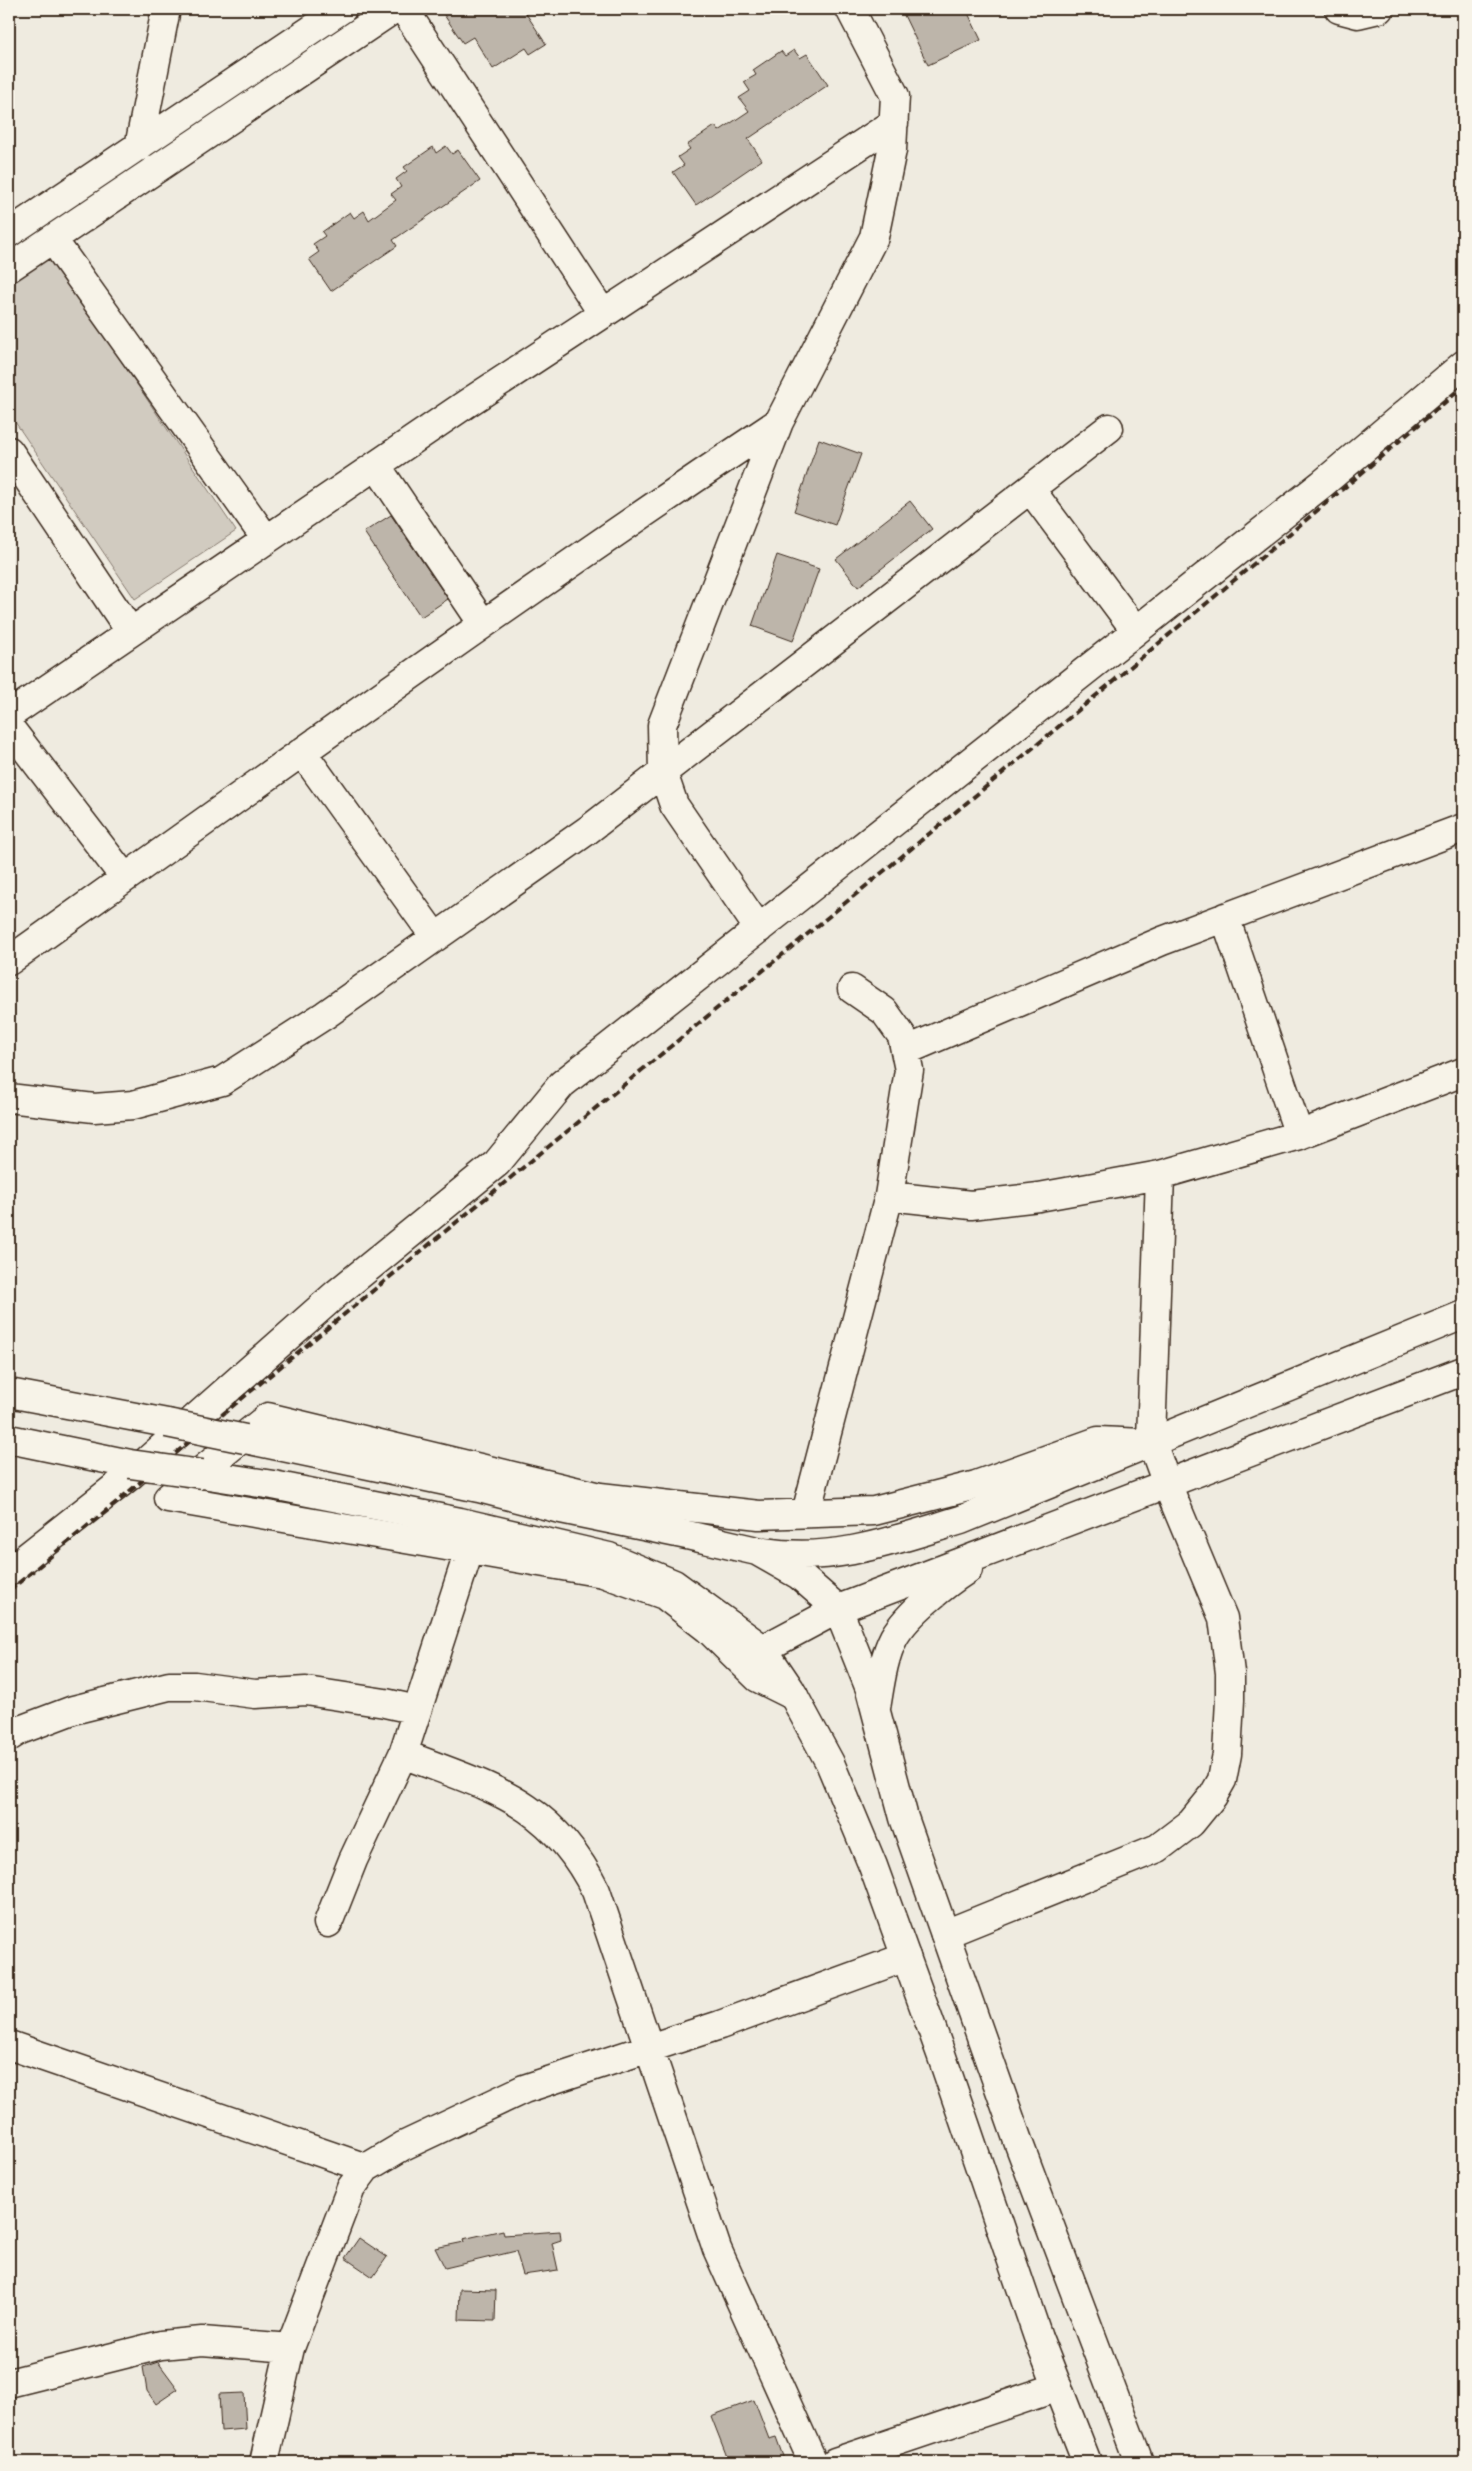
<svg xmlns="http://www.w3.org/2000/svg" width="1472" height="2471" viewBox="0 0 1472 2471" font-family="'Indie Flower',sans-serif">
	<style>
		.green { fill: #d1cbc0; stroke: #867a6f }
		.building { fill: #bdb5aa; stroke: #3b2a1e }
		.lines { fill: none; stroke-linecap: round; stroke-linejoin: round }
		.minor-casing { stroke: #3b2a1e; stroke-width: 31 }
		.major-casing { stroke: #3b2a1e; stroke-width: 31 }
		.minor { stroke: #f7f3e8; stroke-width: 28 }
		.major { stroke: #f7f3e8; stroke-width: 28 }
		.rail { stroke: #3b2a1e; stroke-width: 4; stroke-dasharray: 8 4; stroke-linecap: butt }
		.major-bridge-casing { stroke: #3b2a1e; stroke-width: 31; stroke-linecap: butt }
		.major-bridge { stroke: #f7f3e8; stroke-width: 28 }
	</style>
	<rect width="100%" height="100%" fill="#efebe0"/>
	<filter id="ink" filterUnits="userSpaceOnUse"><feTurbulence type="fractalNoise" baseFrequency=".02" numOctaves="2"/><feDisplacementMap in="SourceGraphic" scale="10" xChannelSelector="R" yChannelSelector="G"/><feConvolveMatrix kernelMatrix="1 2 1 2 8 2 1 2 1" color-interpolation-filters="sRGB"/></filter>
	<g filter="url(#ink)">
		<path class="green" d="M51 257 236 531 135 599 9 413V285Z"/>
		<path class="building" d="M440 9H523L546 44 530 54 526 48 493 69 473 37 463 43Z
			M901 9H966L981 40 928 65Z
			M794 50 800 58 807 54 828 85 748 139 762 160 696 205 673 172 684 165 678 157 690 149 687 145 715 126 719 131 749 111 739 98 750 91 744 82 756 75 753 70 781 51 785 56Z
			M446 146 452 154 458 150 480 181 393 240 397 246 331 291 309 259 319 252 313 244 325 236 322 232 350 212 354 218 364 211 369 220 396 200 391 194 401 187 396 179 407 171 404 167 433 147 436 153Z
			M819 439 861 454 835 525 794 511Z
			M910 501 932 529 858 587 836 559Z
			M391 515 448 599 421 617 364 532Z
			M777 555 819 569 793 641 752 626Z
			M503 2230 504 2235 560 2231 561 2240 552 2243 558 2270 523 2275 516 2251 445 2268 435 2248 464 2242 463 2239Z
			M359 2238 387 2257 373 2277 345 2258Z
			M460 2289 496 2290 495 2321 459 2320Z
			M158 2362 178 2389 156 2404 147 2391 143 2367Z
			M244 2393 246 2429 221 2431 219 2394Z
			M754 2400 769 2439 776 2437 785 2462H729L711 2416Z"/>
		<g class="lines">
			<defs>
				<path id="minor" d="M404 9 603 314
					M1339 9 1358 14 1379 9
					M139 147 166 9
					M9 233 342 9
					M53 240 266 539
					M9 268 394 9
					M9 451 130 631
					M376 465 483 624
					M1031 490 1136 631
					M9 715 466 404 894 123
					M9 727 125 878
					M302 752 435 937
					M1225 917 1299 1135
					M759 929 674 805 663 773 662 725 779 422 874 237 892 150 895 96 850 9
					M9 961C264 779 518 596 779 422
					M905 1051 1162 941 1463 828
					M9 1098 94 1108 133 1105 222 1081 325 1015 588 830 1109 428
					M889 1196 971 1205 1039 1197 1160 1175 1299 1135 1463 1072
					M1151 1440 1160 1175
					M806 1513 889 1196 909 1070 902 1036 884 1011 852 989
					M9 1571 132 1474 336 1294 497 1163 562 1084 1322 484 1463 365
					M794 1696 758 1678 708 1629 664 1595 603 1573 168 1498 268 1417 600 1497 759 1515 874 1511 976 1485 1098 1441 1144 1443
					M9 1737 20 1730 73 1710 169 1686H195L255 1694 306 1691 385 1703 417 1710
					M403 1754C490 1788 551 1800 596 1891L717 2249 813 2462
					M328 1923 353 1860 403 1754 469 1551
					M945 1934 1158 1848 1191 1823 1213 1796 1222 1780 1227 1754 1230 1700V1673L1223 1618 1167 1484
					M9 2045 366 2168
					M9 2383 161 2345 202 2341 290 2348
					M264 2462 290 2348 351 2188 366 2168 403 2146 524 2089 720 2025 906 1957
					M835 2462 1058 2387"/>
				<path id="major" d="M9 1393 167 1423
					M9 1439 130 1464
					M245 1439 479 1488 556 1508 687 1535 757 1551 799 1575 838 1609 870 1689 904 1818 1019 2144 1139 2462
					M1151 1440 1167 1484
					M202 1474 273 1485 460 1522 609 1557 674 1584 763 1649 790 1689 830 1763 873 1866 941 2054 1038 2337 1087 2462
					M765 1552C836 1563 894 1540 961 1520L1463 1315
					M763 1649 838 1609 1463 1371
					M876 1708C880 1685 883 1658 894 1637 908 1613 945 1584 968 1569"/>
			</defs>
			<use href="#minor" class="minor-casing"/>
			<use href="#major" class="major-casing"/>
			<use href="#minor" class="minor"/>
			<use href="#major" class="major"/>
			<path class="rail" d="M9 1591C493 1189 984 795 1463 387"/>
			<defs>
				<path id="major-bridge" d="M167 1423 245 1439
					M130 1464 202 1474"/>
			</defs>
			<use href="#major-bridge" class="major-bridge-casing"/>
			<use href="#major-bridge" class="major-bridge"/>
		</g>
	</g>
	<rect width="1472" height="2471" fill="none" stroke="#f7f3e8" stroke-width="30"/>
	<rect x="15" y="15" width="1442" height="2441" fill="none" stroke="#3b2a1e" stroke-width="2" filter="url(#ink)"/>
</svg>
